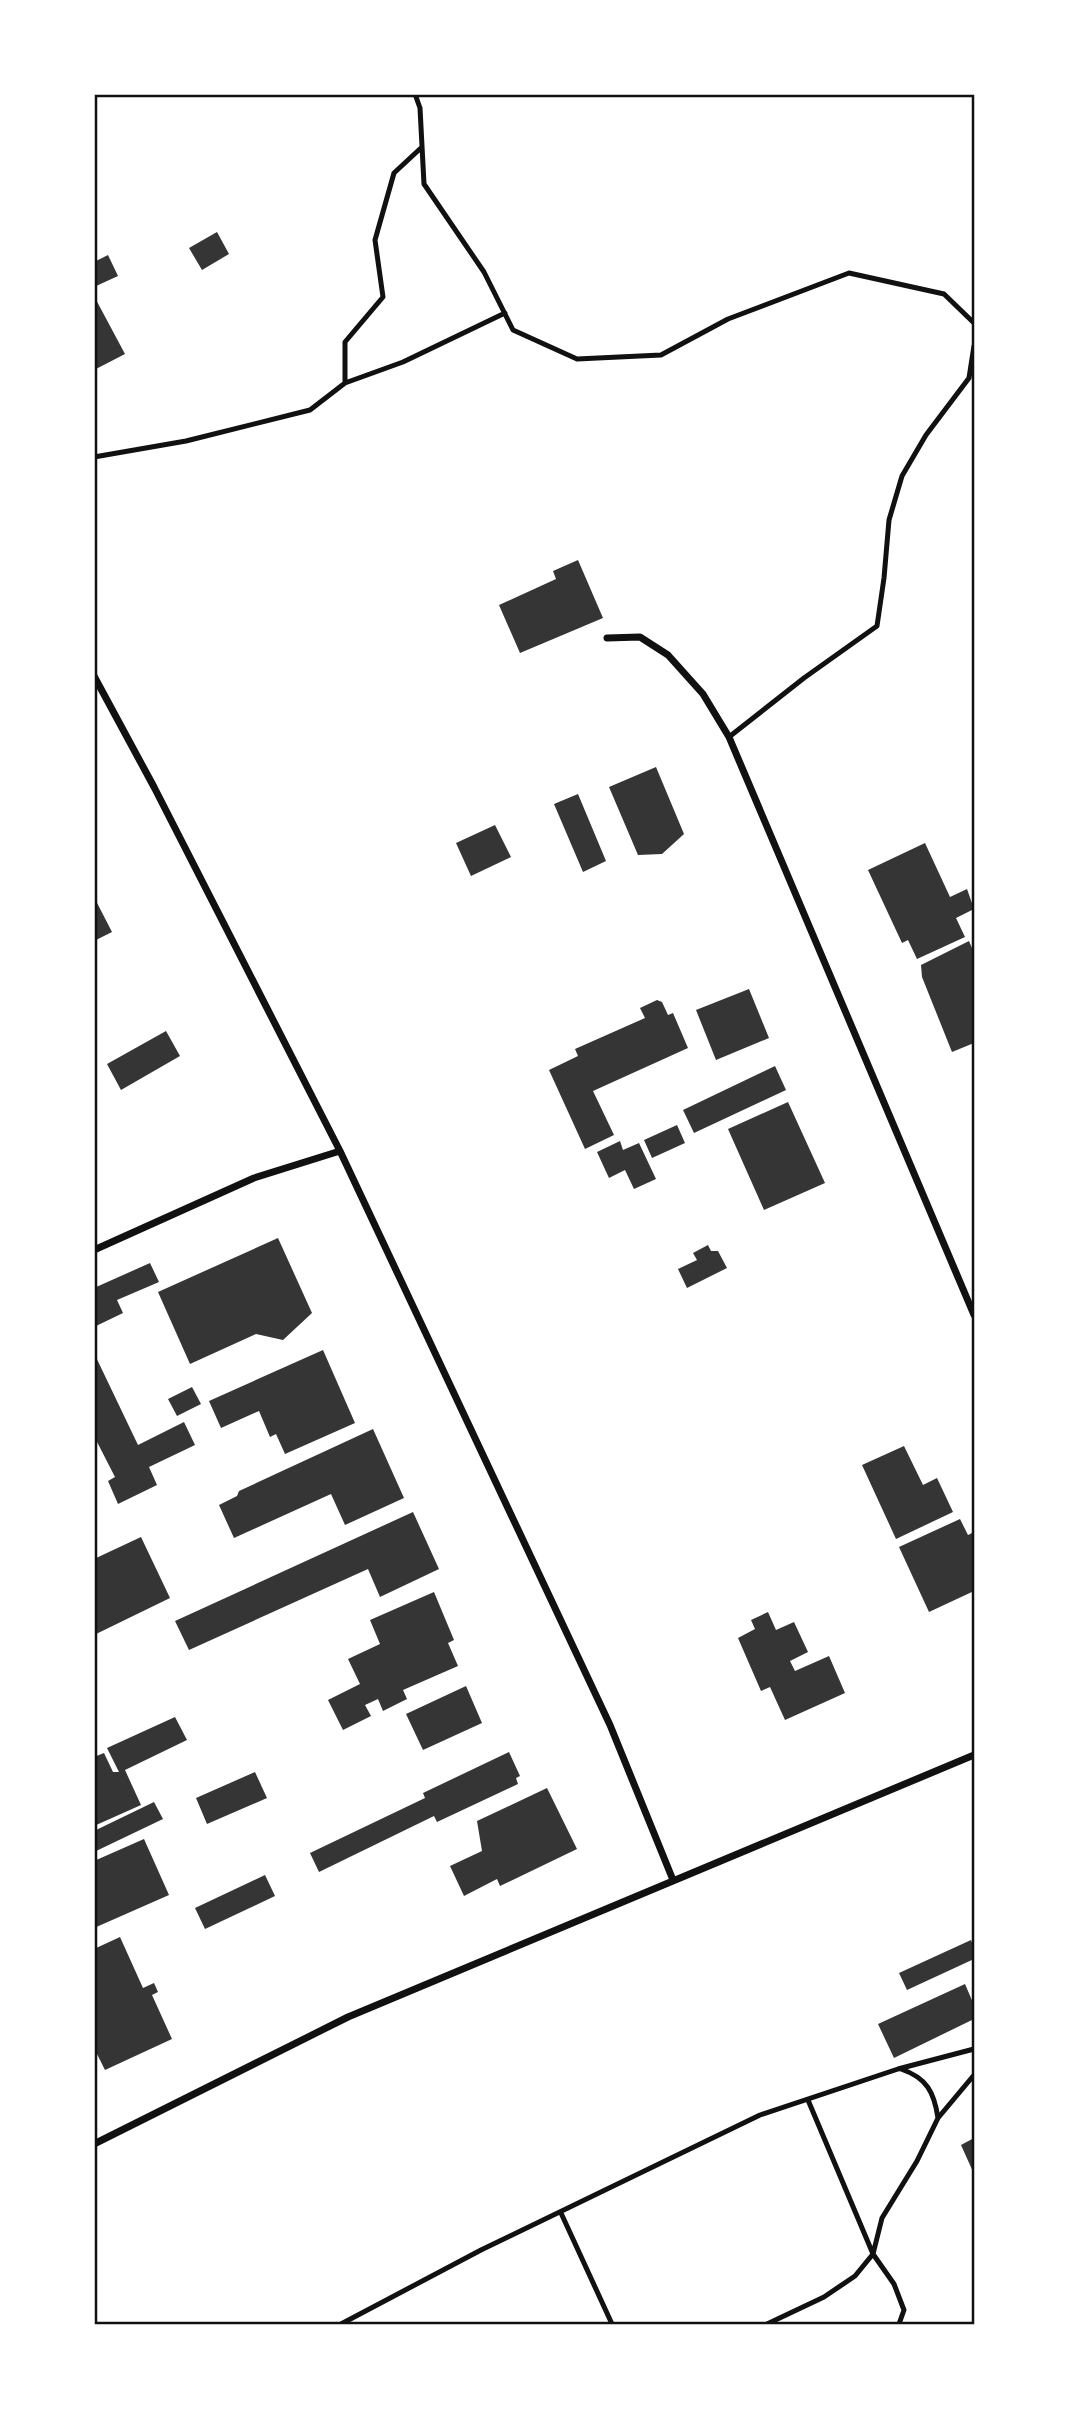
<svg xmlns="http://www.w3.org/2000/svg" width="1069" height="2419" viewBox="0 0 1069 2419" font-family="'Golos Text',sans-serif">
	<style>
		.building { fill: #353535 }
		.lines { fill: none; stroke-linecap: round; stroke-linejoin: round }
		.service { stroke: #111; stroke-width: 5 }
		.minor { stroke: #111; stroke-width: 7 }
		.neatline { fill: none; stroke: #111; stroke-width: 2.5 }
	</style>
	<rect width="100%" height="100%" fill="#fff"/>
	<path class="building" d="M217 232 229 254 202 270 189 248Z
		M108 255 118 276 94 287V262Z
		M94 296 125 354 94 370Z
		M578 560 603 618 520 653 499 605 556 579 553 571Z
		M656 767 684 834 662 854 638 855 609 787Z
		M578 794 606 861 583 872 554 804Z
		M495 825 511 857 471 876 456 843Z
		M925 843 950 897 967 889 974 909 956 918 965 937 917 959 908 940 902 943 868 870Z
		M94 897 112 932 94 941Z
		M969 941 972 948 974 946V1043L952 1052 922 977 921 965Z
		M749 989 769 1038 716 1060 696 1010Z
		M657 1000 662 1002 668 1015 673 1013 688 1048 593 1091 614 1135 585 1149 549 1070 578 1056 575 1049 645 1018 640 1008Z
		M166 1031 180 1056 121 1090 107 1064Z
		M775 1066 786 1090 694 1133 683 1110Z
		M788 1102 825 1183 764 1210 728 1129Z
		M677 1125 685 1143 652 1158 644 1140Z
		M620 1141 623 1150 639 1143 656 1179 634 1189 625 1170 609 1178 597 1152Z
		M278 1238 312 1313 283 1340 256 1334 190 1364 158 1292Z
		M708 1245 711 1251H718L727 1268 687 1288 678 1269 697 1260 693 1253Z
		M150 1263 159 1282 117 1300 123 1313 94 1327V1288Z
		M323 1350 355 1423 285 1454 276 1434 270 1437 259 1411 221 1428 209 1401Z
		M94 1353 138 1445 184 1422 195 1445 149 1467 157 1485 118 1504 108 1481 115 1477 94 1436Z
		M192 1387 201 1404 177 1416 168 1399Z
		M373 1429 404 1498 345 1525 331 1494 234 1538 219 1505 237 1496 239 1491Z
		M904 1446 923 1485 937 1478 953 1512 896 1539 862 1465Z
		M413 1512 439 1569 380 1597 368 1569 189 1650 175 1621Z
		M960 1519 968 1535 974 1532V1544L972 1546 974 1552V1591L929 1612 899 1547Z
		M141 1537 170 1598 94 1635V1559Z
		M434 1592 454 1640 448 1643 458 1666 403 1690 407 1699 383 1711 378 1699 365 1705 371 1716 343 1730 328 1700 360 1684 348 1659 380 1644 370 1620Z
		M768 1612 776 1630 794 1622 808 1652 790 1661 795 1671 829 1656 845 1693 785 1720 770 1687 761 1691 738 1638 755 1629 751 1620Z
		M466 1686 482 1723 423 1750 406 1714Z
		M175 1717 187 1740 125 1770 141 1805 94 1826V1757L104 1753 113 1772H119L107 1748Z
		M509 1752 520 1776 516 1778 518 1784 437 1822 434 1816 319 1872 310 1853 425 1798 423 1793Z
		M255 1772 267 1798 207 1824 196 1798Z
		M547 1788 577 1849 500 1886 497 1879 464 1896 450 1866 482 1851 477 1821Z
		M154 1802 163 1819 94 1852V1831Z
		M144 1839 169 1895 94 1928V1861Z
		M265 1875 275 1896 205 1929 195 1908Z
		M120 1937 143 1988 154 1983 158 1992 152 1995 172 2039 105 2070 94 2048V1949Z
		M971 1940 974 1948V1959L907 1990 899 1973Z
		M965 1984 974 2005V2019L894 2058 878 2024Z
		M974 2138V2174L961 2145Z"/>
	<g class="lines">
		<path class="service" d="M415 94 420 108 424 184 484 272 513 330 577 359 661 355 728 319 849 273 944 294 974 323
			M345 383 403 362 505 313
			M94 457 186 441 310 410 345 383V342L383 297 375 240 394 173 422 147
			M729 737 804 678 877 626 884 578 889 520 902 476 926 435 969 378 974 346
			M901 2069C927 2078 934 2092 938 2118
			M561 2213 612 2324
			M341 2324 481 2250 760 2115 898 2069 974 2049
			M767 2324 824 2297 855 2276 873 2254 808 2100
			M899 2324 904 2310 894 2284 873 2254 882 2218 917 2161 938 2118 974 2075"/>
		<path class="minor" d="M607 638 640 637 668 655 703 694 729 737 974 1315
			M94 676 154 787 340 1151 610 1725 673 1880
			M94 1250 254 1178 340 1151
			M94 2144 348 2017 974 1755"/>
	</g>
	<rect width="1069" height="2419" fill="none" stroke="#ffffff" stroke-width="192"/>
	<rect x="96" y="96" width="877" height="2227" class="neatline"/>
</svg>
